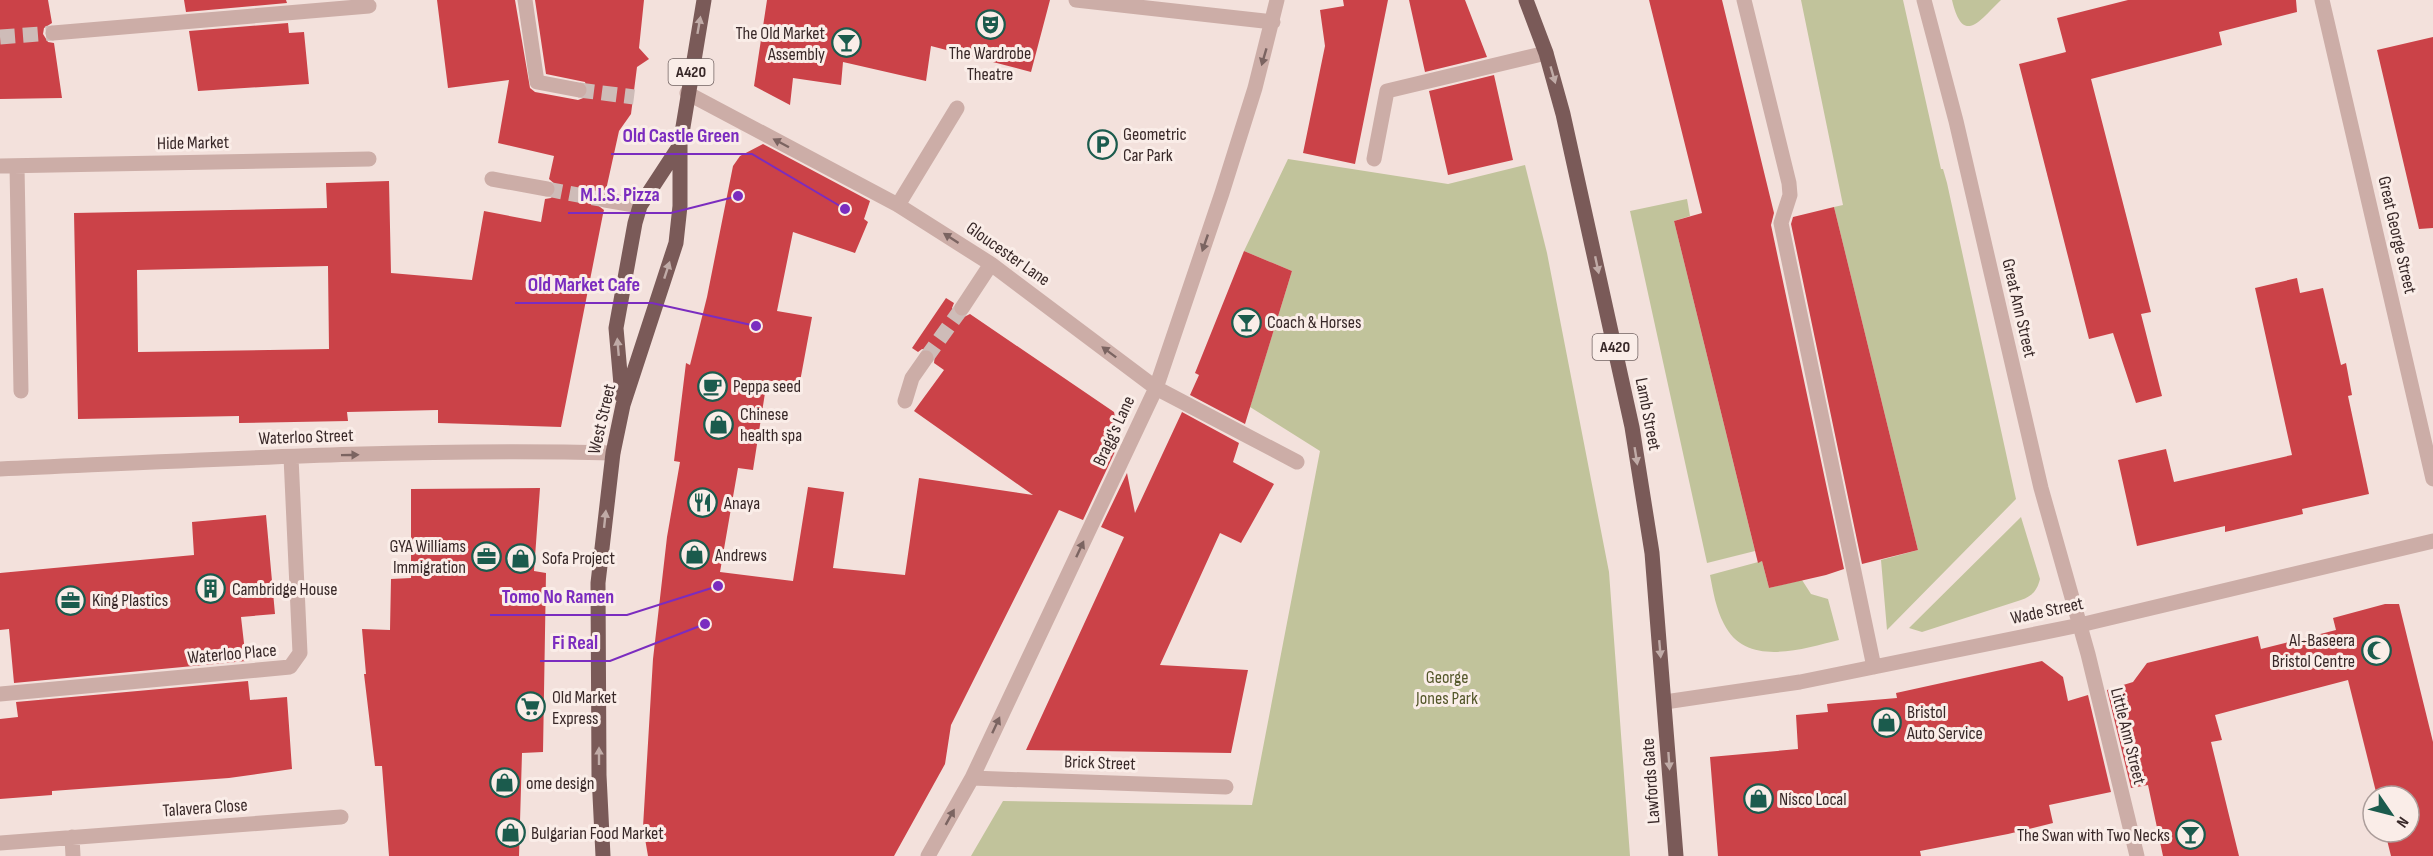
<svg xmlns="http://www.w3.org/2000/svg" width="2433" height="856" viewBox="0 0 2433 856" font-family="'Sofia Sans Condensed',sans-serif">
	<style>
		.green { fill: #c1c39b }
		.building { fill: #cb4248; fill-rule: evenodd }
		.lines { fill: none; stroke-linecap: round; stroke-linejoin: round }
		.minor-tunnel { stroke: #cebcb8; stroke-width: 15; stroke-dasharray: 15 8; stroke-linecap: butt }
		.minor { stroke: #ccada7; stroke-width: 15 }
		.major { stroke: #7a5a58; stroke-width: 15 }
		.oneway { fill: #c0aba7 }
		.oneway2 { fill: #7b6461 }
		.labels { text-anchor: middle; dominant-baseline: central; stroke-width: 6; stroke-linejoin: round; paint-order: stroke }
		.shield { fill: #faede8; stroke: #726362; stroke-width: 1.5 }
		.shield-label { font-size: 16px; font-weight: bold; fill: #382828 }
		.poi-label { font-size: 18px; fill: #382828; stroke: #faede8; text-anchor: start }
		.street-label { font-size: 18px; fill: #382828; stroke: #faede8 }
		.park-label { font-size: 18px; fill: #54572a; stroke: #faede8 }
		.leader { fill: none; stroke: #7b2cbf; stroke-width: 2 }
		.callout-dot { fill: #7b2cbf; stroke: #faede8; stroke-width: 2 }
		.callout-label { font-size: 20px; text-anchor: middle; font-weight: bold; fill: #7b2cbf; stroke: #faede8; stroke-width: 6; stroke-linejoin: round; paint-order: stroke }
	</style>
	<rect width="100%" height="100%" fill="#f3e1dc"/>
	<path class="green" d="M1801 0H1903L1941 169H1943L1947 183 2016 499 1887 630 1881 560 1918 550 1834 207 1843 205Z
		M1952 0H2001C1980 20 1963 47 1952 0Z
		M1288 159 1448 184 1525 165 1547 253 1609 572 1630 856H971L1003 801 1252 805 1320 451 1250 407 1292 271 1244 251Z
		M1687 199 1690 216 1674 221 1755 551 1707 563 1630 211Z
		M2021 517 2040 579C2037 591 2032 596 2021 600L1922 632 1909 628Z
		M1762 561 1769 588 1802 580 1811 594 1828 599 1839 640C1802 649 1746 668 1724 624 1716 609 1713 591 1710 575Z"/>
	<path class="building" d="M0 0H48L52 23 44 28 43 34 48 42 54 43 62 98 0 99Z
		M184 0H286L287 3 186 12Z
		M437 0H515L530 88 535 92 578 100 586 97 588 92 585 82 546 74 535 0H644L639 48 649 59 637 67 631 114 619 131 606 190 601 191 596 198V204L604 210 603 214 561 427 438 423V410L347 412 348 421 239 423V416L78 419 74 213 327 208 326 183 389 181 391 273 472 280 484 211 541 222 545 199 551 198 556 191V185L549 179 554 156 498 143 509 80 448 88ZM328 266 329 349 138 352 137 270Z
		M767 0H1050L1031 72 931 46 926 81 843 62 841 85 793 78 790 105 754 86Z
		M1343 0H1388L1355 164 1303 153 1325 46 1320 10 1344 6Z
		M1409 0H1465L1487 57 1425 72Z
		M1649 0H1722L1774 213 1771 225 1844 569 1826 575 1769 588 1762 561 1758 563 1674 221 1702 213Z
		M2128 0H2296L2297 12 2219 32 2222 45 2091 79 2151 312 2141 314 2162 396 2136 403 2113 333 2089 339 2019 64 2066 52 2057 18Z
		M288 23 289 33 304 32 309 84 198 91 189 31Z
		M2433 37V228L2419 229 2377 50Z
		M1494 75 1513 160 1448 175 1429 91Z
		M763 144 870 201 864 219 868 222 855 253 793 232 777 311 812 317 799 387 767 380 753 470 738 468 720 572 793 581 808 487 844 492 833 568 905 575 919 478 1033 495 914 411 944 370 934 363 935 354 931 350 922 349 918 352 912 348 946 298 954 303 952 308 956 316 962 318 970 314 1114 412 1120 441 1083 520 1059 510 951 725 945 764 894 856H648L643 827 653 659 667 537 680 462 674 461 686 363 690 365 707 297 733 166 740 156Z
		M1834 207 1918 550 1862 564 1791 224 1793 217Z
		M1244 251 1292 271 1245 424 1190 395 1199 375 1195 373Z
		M2297 278 2300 293 2323 288 2341 365 2346 363 2352 395 2348 396 2369 494 2302 509 2303 514 2225 532V526L2137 546 2118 460 2166 449 2174 482 2292 455 2255 288Z
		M1182 412 1239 443 1233 462 1274 484 1241 543 1220 533 1160 665 1248 670 1231 753 1026 750 1124 537 1101 527 1127 473 1135 513Z
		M540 488 534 571 546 573 543 752 522 753 519 856H389L382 766H375L364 674H366L362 629 390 630 391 579 411 578V489Z
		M266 515 275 614 241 617 246 661 14 683 9 629 0 630V573L194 555 192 522Z
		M2385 604H2399L2433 742V856H2391L2385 832H2409V796H2377L2348 680 2215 715 2222 740 2211 742 2239 856H2163L2148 785 2131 788 2107 690 2133 682 2147 663 2258 636 2261 649 2336 630 2333 618Z
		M2042 661 2063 677 2068 701 2088 695 2111 792 2049 805 2053 823 2008 834 1920 851 1921 856H1718L1710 757 1798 749 1796 715 1828 712 1827 704 1897 698 1896 693Z
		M248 681 250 700 287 697 292 769 229 778 52 791V795L0 799V719L18 717 16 702Z"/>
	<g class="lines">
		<path class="minor-tunnel" d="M0 37 53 33
			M579 90 634 97
			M547 189 605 200
			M926 358 962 308"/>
		<path class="minor" d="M525 0 537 82 579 90
			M1076 0 1273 22
			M1744 0 1789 183 1790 195 1781 223 1874 667
			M1924 0 1956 121 2041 488 2088 654 2137 856
			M2322 0 2433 479
			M53 33 369 6
			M687 93 898 205 991 264 1156 388 1297 462
			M1374 159 1387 91 1546 53
			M0 166 369 159
			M17 166 21 391
			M492 179 547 189
			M605 200 640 206
			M898 205 957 108
			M962 308 991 264
			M905 401 912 378 926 358
			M0 469C204 460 408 448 613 453
			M0 694 290 667 300 653 291 457
			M1665 702 1800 682 2080 625 2433 541
			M972 778 1226 787
			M72 837 73 856
			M0 843 341 817
			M928 856 972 778 1156 388 1222 193 1255 88 1277 0"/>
		<path class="major" d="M1526 0 1546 53 1563 114 1632 427 1652 553 1676 856
			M622 396 616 328 635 223 640 206 680 145
			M603 856 599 775 598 583 613 453 623 405 676 243 680 206V145L704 0"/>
	</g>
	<defs><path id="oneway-solid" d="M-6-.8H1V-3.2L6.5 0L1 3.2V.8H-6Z" transform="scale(1.5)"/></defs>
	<g class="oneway">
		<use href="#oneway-solid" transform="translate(699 25) rotate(-80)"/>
		<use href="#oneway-solid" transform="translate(1553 75) rotate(74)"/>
		<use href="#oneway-solid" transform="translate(1597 265) rotate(78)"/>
		<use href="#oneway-solid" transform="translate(667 270) rotate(-72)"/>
		<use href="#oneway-solid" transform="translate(618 347) rotate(-95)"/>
		<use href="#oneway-solid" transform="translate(1636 456) rotate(81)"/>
		<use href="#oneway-solid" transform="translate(605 519) rotate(-84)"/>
		<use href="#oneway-solid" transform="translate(1660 649) rotate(85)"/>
		<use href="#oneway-solid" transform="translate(599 756) rotate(-90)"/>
		<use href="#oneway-solid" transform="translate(1669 761) rotate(86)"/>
	</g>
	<g class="oneway2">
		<use href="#oneway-solid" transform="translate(1264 57) rotate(106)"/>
		<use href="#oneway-solid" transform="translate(781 143) rotate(-152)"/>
		<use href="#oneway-solid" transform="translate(951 238) rotate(-147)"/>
		<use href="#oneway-solid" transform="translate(1205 243) rotate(109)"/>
		<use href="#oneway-solid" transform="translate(1109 352) rotate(-143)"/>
		<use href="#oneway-solid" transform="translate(350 455) rotate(-1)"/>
		<use href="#oneway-solid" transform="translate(1080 549) rotate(-65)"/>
		<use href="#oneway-solid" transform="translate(996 725) rotate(-65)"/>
		<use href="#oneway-solid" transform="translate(950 817) rotate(-61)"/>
	</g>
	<defs>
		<symbol id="theatre-ring" viewBox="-11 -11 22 22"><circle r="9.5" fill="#faede8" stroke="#1b5b4d" stroke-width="1.5"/><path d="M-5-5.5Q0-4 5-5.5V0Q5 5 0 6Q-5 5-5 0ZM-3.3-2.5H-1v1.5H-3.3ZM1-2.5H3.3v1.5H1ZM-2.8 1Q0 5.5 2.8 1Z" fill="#1b5b4d"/></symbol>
		<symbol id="bar-ring" viewBox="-11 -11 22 22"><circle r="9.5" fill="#faede8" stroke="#1b5b4d" stroke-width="1.5"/><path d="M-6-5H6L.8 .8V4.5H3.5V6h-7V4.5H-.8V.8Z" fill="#1b5b4d"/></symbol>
		<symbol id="parking-ring" viewBox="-11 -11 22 22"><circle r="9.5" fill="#faede8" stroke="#1b5b4d" stroke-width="1.5"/><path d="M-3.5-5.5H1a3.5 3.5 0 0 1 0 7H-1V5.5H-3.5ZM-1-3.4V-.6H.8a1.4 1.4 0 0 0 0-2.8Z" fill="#1b5b4d"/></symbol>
		<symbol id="cafe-ring" viewBox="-11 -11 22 22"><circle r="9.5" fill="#faede8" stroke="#1b5b4d" stroke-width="1.5"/><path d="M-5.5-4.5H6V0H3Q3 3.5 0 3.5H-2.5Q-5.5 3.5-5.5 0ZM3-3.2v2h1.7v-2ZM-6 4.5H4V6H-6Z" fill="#1b5b4d"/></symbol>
		<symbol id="shop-ring" viewBox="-11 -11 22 22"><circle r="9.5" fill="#faede8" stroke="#1b5b4d" stroke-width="1.5"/><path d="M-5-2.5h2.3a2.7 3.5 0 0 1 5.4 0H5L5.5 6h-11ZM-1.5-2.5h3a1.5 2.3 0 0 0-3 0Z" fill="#1b5b4d"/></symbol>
		<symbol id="restaurant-ring" viewBox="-11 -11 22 22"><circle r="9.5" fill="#faede8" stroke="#1b5b4d" stroke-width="1.5"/><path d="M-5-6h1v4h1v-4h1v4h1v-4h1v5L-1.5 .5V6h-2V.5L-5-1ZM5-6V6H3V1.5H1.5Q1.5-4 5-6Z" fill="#1b5b4d"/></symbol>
		<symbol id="office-ring" viewBox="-11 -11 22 22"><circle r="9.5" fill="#faede8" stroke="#1b5b4d" stroke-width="1.5"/><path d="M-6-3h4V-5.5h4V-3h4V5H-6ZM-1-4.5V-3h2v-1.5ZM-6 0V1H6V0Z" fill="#1b5b4d"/></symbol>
		<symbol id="building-ring" viewBox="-11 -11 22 22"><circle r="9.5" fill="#faede8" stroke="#1b5b4d" stroke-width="1.5"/><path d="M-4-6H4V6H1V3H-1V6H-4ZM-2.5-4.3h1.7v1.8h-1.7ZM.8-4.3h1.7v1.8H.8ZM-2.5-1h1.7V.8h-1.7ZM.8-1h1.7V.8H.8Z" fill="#1b5b4d"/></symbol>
		<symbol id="mosque-ring" viewBox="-11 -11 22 22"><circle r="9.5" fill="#faede8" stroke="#1b5b4d" stroke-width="1.5"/><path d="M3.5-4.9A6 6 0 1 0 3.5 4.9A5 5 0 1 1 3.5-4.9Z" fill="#1b5b4d"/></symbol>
		<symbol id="supermarket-ring" viewBox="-11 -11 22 22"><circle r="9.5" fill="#faede8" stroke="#1b5b4d" stroke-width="1.5"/><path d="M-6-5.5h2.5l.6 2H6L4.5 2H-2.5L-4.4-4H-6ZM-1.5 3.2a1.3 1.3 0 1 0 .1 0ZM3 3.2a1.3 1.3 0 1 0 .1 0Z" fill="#1b5b4d"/></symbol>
	</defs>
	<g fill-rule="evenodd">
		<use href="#theatre-ring" x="974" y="8" width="33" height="33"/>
		<use href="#bar-ring" x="830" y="26" width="33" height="33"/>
		<use href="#parking-ring" x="1086" y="128" width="33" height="33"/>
		<use href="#bar-ring" x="1230" y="306" width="33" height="33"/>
		<use href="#cafe-ring" x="696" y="370" width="33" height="33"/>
		<use href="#shop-ring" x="702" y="408" width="33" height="33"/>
		<use href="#restaurant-ring" x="686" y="486" width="33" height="33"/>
		<use href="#shop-ring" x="678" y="538" width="33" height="33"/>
		<use href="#office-ring" x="470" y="540" width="33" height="33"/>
		<use href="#shop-ring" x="504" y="542" width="33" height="33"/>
		<use href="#building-ring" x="194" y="572" width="33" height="33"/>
		<use href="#office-ring" x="54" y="584" width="33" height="33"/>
		<use href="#mosque-ring" x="2360" y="634" width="33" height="33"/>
		<use href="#supermarket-ring" x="514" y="690" width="33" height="33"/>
		<use href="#shop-ring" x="1870" y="706" width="33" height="33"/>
		<use href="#shop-ring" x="488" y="766" width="33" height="33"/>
		<use href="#shop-ring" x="1742" y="782" width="33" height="33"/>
		<use href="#shop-ring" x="494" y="816" width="33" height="33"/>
		<use href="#bar-ring" x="2174" y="818" width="33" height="33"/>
	</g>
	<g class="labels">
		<g class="shield">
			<rect x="668.5" y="59" width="45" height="26" rx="4.5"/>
			<rect x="1592.5" y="334" width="45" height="26" rx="4.5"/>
		</g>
		<g class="shield-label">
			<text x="691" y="72">A420</text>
			<text x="1615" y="347">A420</text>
		</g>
		<g class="poi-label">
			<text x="825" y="33" text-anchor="end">The Old Market<tspan x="825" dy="21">Assembly</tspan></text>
			<text x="990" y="53" text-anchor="middle">The Wardrobe<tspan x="990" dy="21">Theatre</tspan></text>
			<text x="1123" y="134">Geometric<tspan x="1123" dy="21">Car Park</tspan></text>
			<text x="1267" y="322">Coach &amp; Horses</text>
			<text x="733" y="386">Peppa seed</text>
			<text x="740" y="414">Chinese<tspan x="740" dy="21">health spa</tspan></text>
			<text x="724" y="503">Anaya</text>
			<text x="466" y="546" text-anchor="end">GYA Williams<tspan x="466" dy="21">Immigration</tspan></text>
			<text x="715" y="555">Andrews</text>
			<text x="542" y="558">Sofa Project</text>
			<text x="232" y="589">Cambridge House</text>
			<text x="92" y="600">King Plastics</text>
			<text x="2355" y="640" text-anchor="end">Al-Baseera<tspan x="2355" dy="21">Bristol Centre</tspan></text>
			<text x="552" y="697">Old Market<tspan x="552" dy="21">Express</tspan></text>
			<text x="1907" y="712">Bristol<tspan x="1907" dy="21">Auto Service</tspan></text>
			<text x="526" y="783">ome design</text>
			<text x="1779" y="799">Nisco Local</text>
			<text x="531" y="833">Bulgarian Food Market</text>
			<text x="2170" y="835" text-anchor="end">The Swan with Two Necks</text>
		</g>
		<g class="street-label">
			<text transform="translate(193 143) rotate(-1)">Hide Market</text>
			<text transform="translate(2397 235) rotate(77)">Great George Street</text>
			<text transform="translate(1008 254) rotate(35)">Gloucester Lane</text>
			<text transform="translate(2019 308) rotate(77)">Great Ann Street</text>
			<text transform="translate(1648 414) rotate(79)">Lamb Street</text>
			<text transform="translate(602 419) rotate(-77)">West Street</text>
			<text transform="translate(1114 431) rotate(-65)">Bragg's Lane</text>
			<text transform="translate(306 437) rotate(-2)">Waterloo Street</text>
			<text transform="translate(2047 611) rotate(-12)">Wade Street</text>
			<text transform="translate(232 654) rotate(-5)">Waterloo Place</text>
			<text transform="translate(2128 736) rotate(76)">Little Ann Street</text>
			<text transform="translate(1100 763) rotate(2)">Brick Street</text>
			<text transform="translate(1651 781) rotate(-94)">Lawfords Gate</text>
			<text transform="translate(205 808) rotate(-4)">Talavera Close</text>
		</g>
		<g class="park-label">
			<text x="1447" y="677">George<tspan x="1447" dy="21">Jones Park</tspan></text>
		</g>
	</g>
	<path class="leader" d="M845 209L752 154H611M738 196L671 213H568M756 326L652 303H515M718 586L627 615H490M705 624L610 661H540"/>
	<g class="callout-dot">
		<circle cx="845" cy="209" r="6"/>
		<circle cx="738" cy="196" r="6"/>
		<circle cx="756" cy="326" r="6"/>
		<circle cx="718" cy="586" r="6"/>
		<circle cx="705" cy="624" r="6"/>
	</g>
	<g class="callout-label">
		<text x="681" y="142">Old Castle Green</text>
		<text x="620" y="201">M.I.S. Pizza</text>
		<text x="584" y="291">Old Market Cafe</text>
		<text x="558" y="603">Tomo No Ramen</text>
		<text x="575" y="649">Fi Real</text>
	</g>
	<g transform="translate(2391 814) rotate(125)"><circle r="28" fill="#faede8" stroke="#ac9e9b" stroke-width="1.5"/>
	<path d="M0-4.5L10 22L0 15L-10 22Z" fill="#1b5b4d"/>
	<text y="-9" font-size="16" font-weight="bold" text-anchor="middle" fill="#382828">N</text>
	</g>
</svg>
